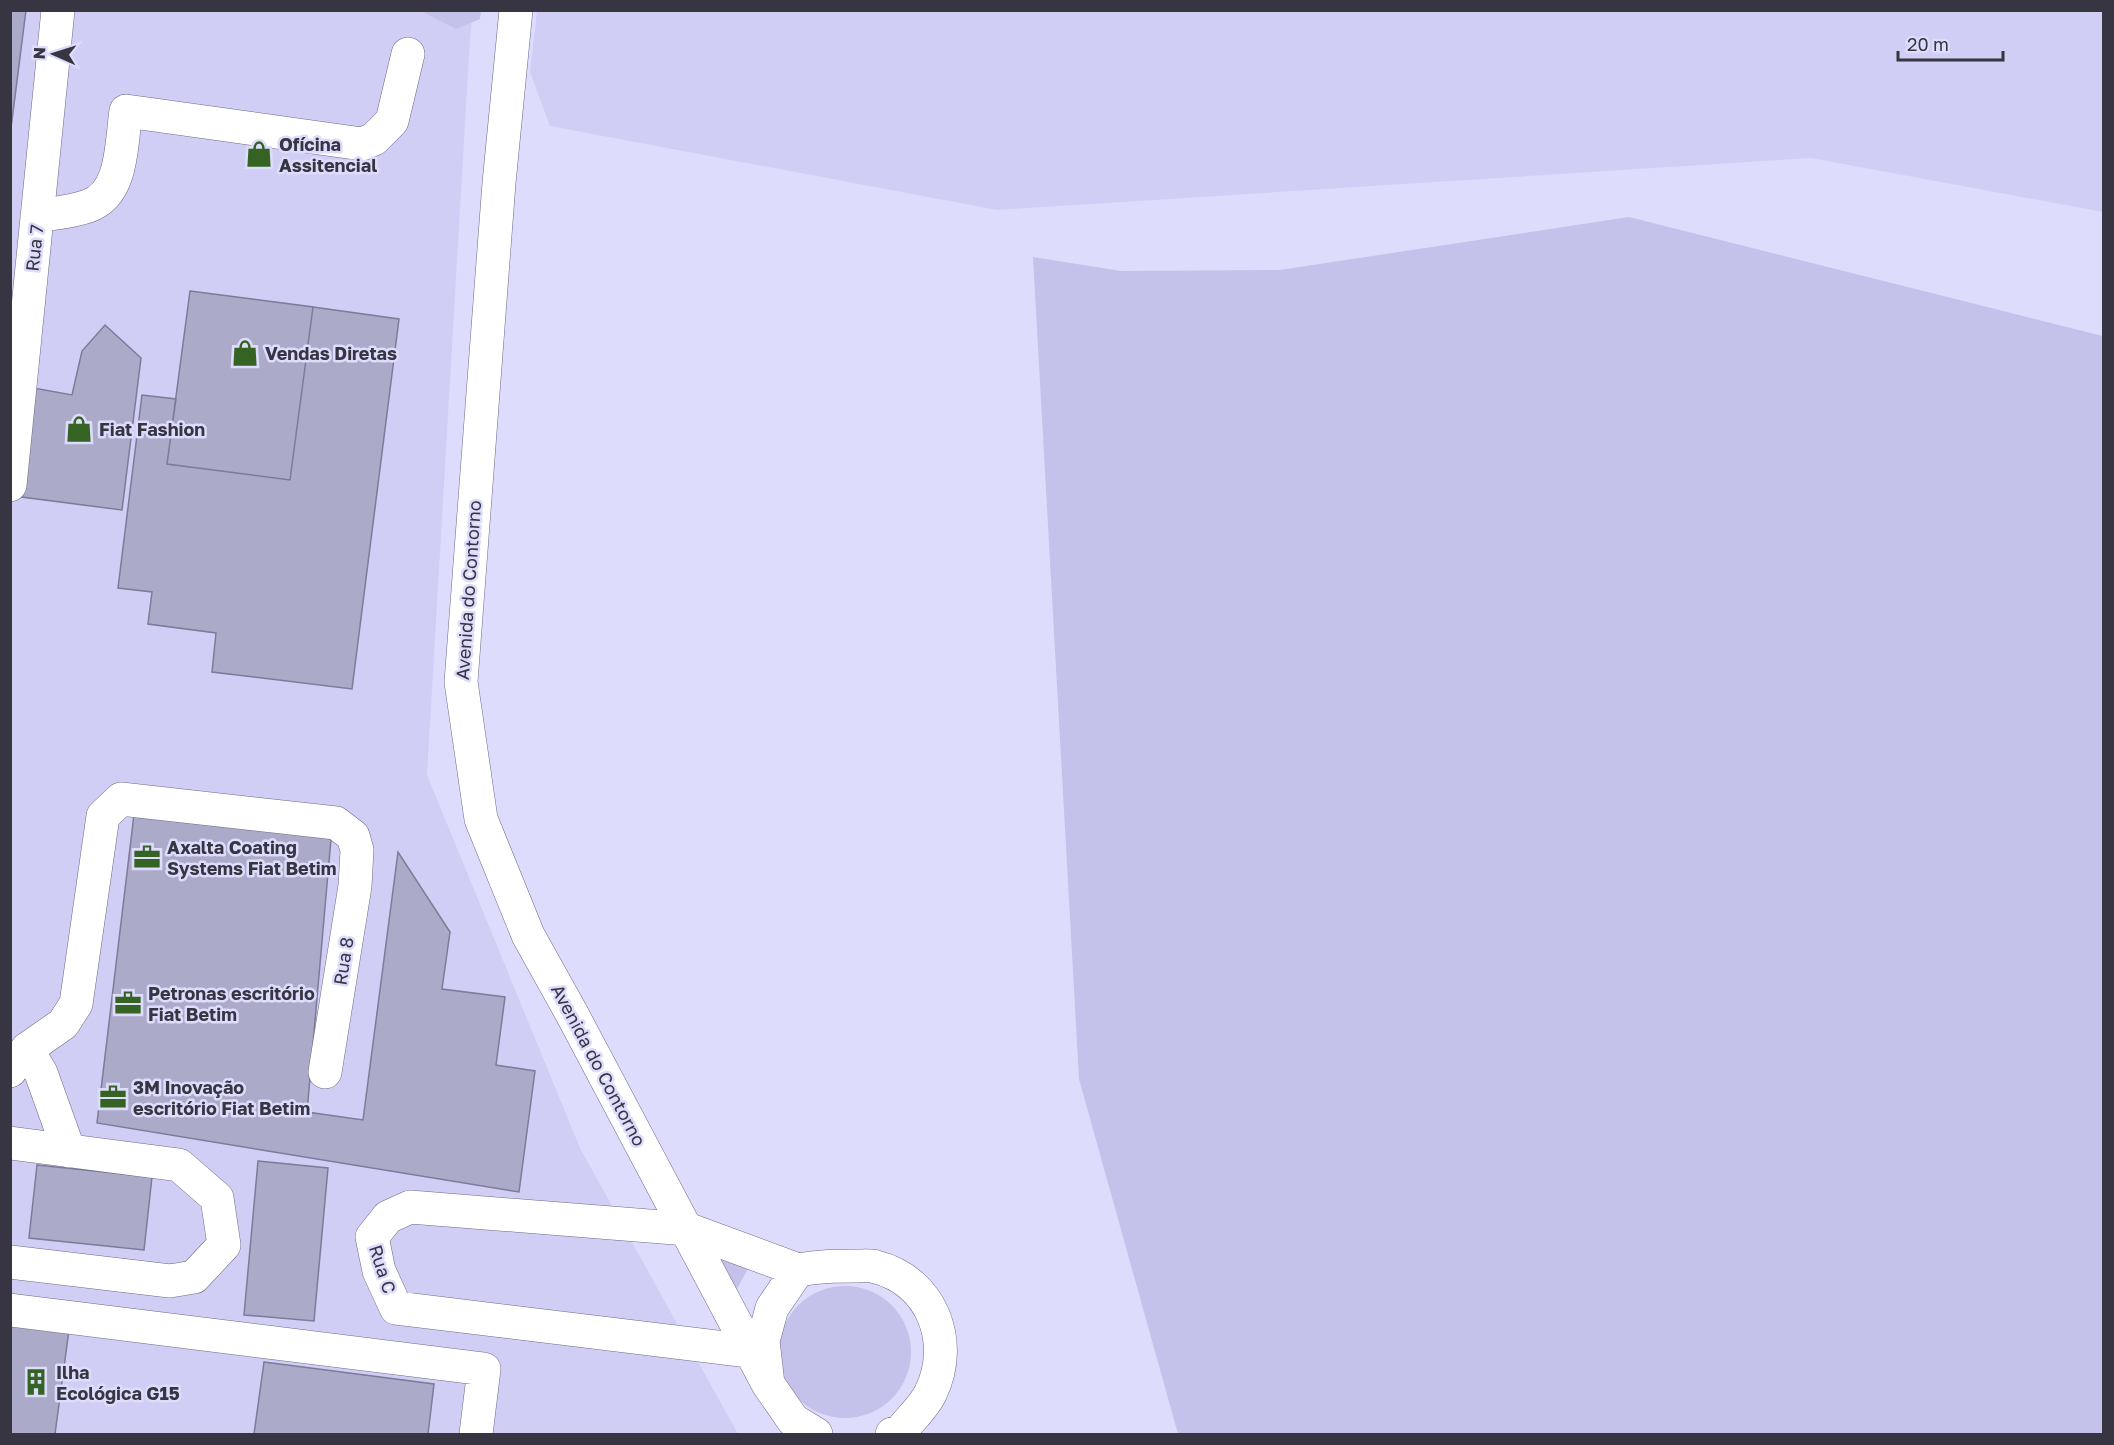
<svg xmlns="http://www.w3.org/2000/svg" width="2114" height="1445" viewBox="0 0 2114 1445" font-family="'Golos Text',sans-serif">
	<style>
		.built { fill: #d0cef5 }
		.green { fill: #c4c1eb }
		.building { fill: #acaac9; stroke: #7d7b98; stroke-width: 1.5 }
		.lines { fill: none; stroke-linecap: round; stroke-linejoin: round }
		.minor-casing { stroke: #6d6a87; stroke-width: 34 }
		.minor { stroke: #fff; stroke-width: 33 }
		.labels { text-anchor: middle; dominant-baseline: central; stroke-width: 5; stroke-linejoin: round; paint-order: stroke }
		.poi-label { font-size: 18px; font-weight: bold; fill: #363541; stroke: #dedcfc; text-anchor: start }
		.street-label { font-size: 18px; fill: #363541; stroke: #dedcfc }
	</style>
	<rect width="100%" height="100%" fill="#dedcfc"/>
	<path class="built" d="M10 11H473L470 38 427 775 580 1148 738 1434H11Z
		M537 11H2103V212L1811 158 997 210 550 126 530 72Z"/>
	<path class="green" d="M421 11H481L480 19 456 29Z
		M1629 217 2103 336V1434H1178L1079 1079 1033 257 1121 271 1280 270Z
		M715 1253 750 1265 733 1296Z
		M779 1352a66 66 0 1 1 132 0a66 66 0 1 1-132 0Z"/>
	<path class="building" d="M10 10H26L10 136Z
		M10 10H26L10 136Z
		M190 291 313 307 290 480 167 464Z
		M313 307 399 319 352 689 212 672 216 633 148 624 152 592 118 588 142 395 176 399 167 464 290 480Z
		M105 325 141 358 122 510 14 496 34 388 72 395 82 351Z
		M135 806 331 839 307 1112 363 1120 398 852 450 932 442 989 505 997 496 1065 535 1071 519 1192 97 1123Z
		M258 1161 328 1168 314 1321 244 1315Z
		M37 1165 152 1177 144 1250 29 1238Z
		M10 1322 69 1330 55 1434H10Z
		M264 1362 434 1384 428 1434H254Z"/>
	<g class="lines">
		<defs>
			<path id="minor" d="M516 10 499 183 461 682 481 819 528 935 572 1014 768 1384
				M37 216C54 213 72 212 88 206 124 194 121 142 126 111L362 144 374 139 392 121 408 54
				M10 485 58 10
				M27 1049 63 1024 76 1004 103 816 121 799 336 823 353 836 357 850 355 886 325 1072
				M10 1071 27 1049 41 1073 69 1151
				M10 1143 179 1165 217 1198 224 1245 194 1277 170 1281 10 1262
				M10 1310 484 1369 476 1434
				M749 1351 396 1308 379 1271 372 1237 388 1217 410 1207 687 1229 798 1270
				M816 1434 793 1420 768 1384 763 1341 772 1308 798 1270C819 1266 837 1266 858 1266 864 1266 871 1265 876 1267 932 1281 955 1342 931 1392 925 1406 910 1419 900 1432L892 1434"/>
		</defs>
		<use href="#minor" class="minor-casing"/>
		<use href="#minor" class="minor"/>
	</g>
	<defs>
		<symbol id="shop-bare" viewBox="-9 -9 18 18"><path d="M-5-2.5h2.3a2.7 3.5 0 0 1 5.4 0H5L5.5 6h-11ZM-1.5-2.5h3a1.5 2.3 0 0 0-3 0Z" fill="#356323" stroke="#dedcfc" stroke-width="2.5" paint-order="stroke"/></symbol>
		<symbol id="office-bare" viewBox="-9 -9 18 18"><path d="M-6-3h4V-5.5h4V-3h4V5H-6ZM-1-4.5V-3h2v-1.5ZM-6 0V1H6V0Z" fill="#356323" stroke="#dedcfc" stroke-width="2.5" paint-order="stroke"/></symbol>
		<symbol id="building-bare" viewBox="-9 -9 18 18"><path d="M-4-6H4V6H1V3H-1V6H-4ZM-2.5-4.3h1.7v1.8h-1.7ZM.8-4.3h1.7v1.8H.8ZM-2.5-1h1.7V.8h-1.7ZM.8-1h1.7V.8H.8Z" fill="#356323" stroke="#dedcfc" stroke-width="2.5" paint-order="stroke"/></symbol>
	</defs>
	<g fill-rule="evenodd">
		<use href="#shop-bare" x="240" y="135" width="38" height="38"/>
		<use href="#shop-bare" x="226" y="334" width="38" height="38"/>
		<use href="#shop-bare" x="60" y="410" width="38" height="38"/>
		<use href="#office-bare" x="128" y="838" width="38" height="38"/>
		<use href="#office-bare" x="109" y="984" width="38" height="38"/>
		<use href="#office-bare" x="94" y="1078" width="38" height="38"/>
		<use href="#building-bare" x="17" y="1363" width="38" height="38"/>
	</g>
	<g class="labels">
		<g class="poi-label">
			<text x="279" y="144">Ofícina<tspan x="279" dy="21">Assitencial</tspan></text>
			<text x="265" y="353">Vendas Diretas</text>
			<text x="99" y="429">Fiat Fashion</text>
			<text x="167" y="847">Axalta Coating<tspan x="167" dy="21">Systems Fiat Betim</tspan></text>
			<text x="148" y="993">Petronas escritório<tspan x="148" dy="21">Fiat Betim</tspan></text>
			<text x="133" y="1087">3M Inovação<tspan x="133" dy="21">escritório Fiat Betim</tspan></text>
			<text x="56" y="1372">Ilha<tspan x="56" dy="21">Ecológica G15</tspan></text>
		</g>
		<g class="street-label">
			<text transform="translate(34 248) rotate(-84)">Rua 7</text>
			<text transform="translate(468 590) rotate(-86)">Avenida do Contorno</text>
			<text transform="translate(343 961) rotate(-81)">Rua 8</text>
			<text transform="translate(599 1065) rotate(62)">Avenida do Contorno</text>
			<text transform="translate(383 1269) rotate(72)">Rua C</text>
		</g>
	</g>
	<rect width="2114" height="1445" fill="none" stroke="#363541" stroke-width="24"/>
	<g transform="translate(54 54) rotate(273)" stroke="#dedcfc" stroke-width="4.5" paint-order="stroke">
	<path d="M0-4.5L10 22L0 15L-10 22Z" fill="#363541"/>
	<text y="-9" font-size="16" font-weight="bold" text-anchor="middle" fill="#363541">N</text>
	</g>
	<path d="M1898 51v9h105v-9" fill="none" stroke="#363541" stroke-width="3"/>
	<text x="1907" y="51" font-size="18" fill="#363541" stroke="#dedcfc" stroke-width="4.5" paint-order="stroke">20 m</text>
</svg>
